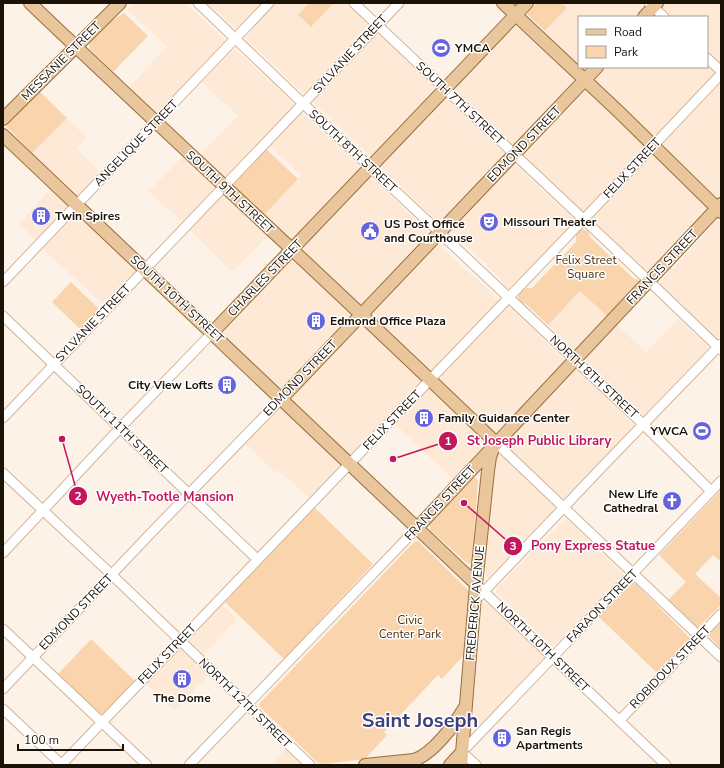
<svg xmlns="http://www.w3.org/2000/svg" width="724" height="768" viewBox="0 0 724 768" font-family="'Nunito Sans',sans-serif">
	<style>
		.built { fill: #fde9d5 }
		.green { fill: #f9d4ac }
		.lines { fill: none; stroke-linecap: round; stroke-linejoin: round }
		.minor-casing { stroke: #cfb59a; stroke-width: 11 }
		.major-casing { stroke: #986e3d; stroke-width: 14 }
		.minor { stroke: #fff; stroke-width: 9 }
		.major { stroke: #e9c69c; stroke-width: 12 }
		.labels { text-anchor: middle; dominant-baseline: central; stroke-width: 3; stroke-linejoin: round; paint-order: stroke }
		.poi-label { font-size: 12px; font-weight: bold; fill: #1b1208; stroke: #fff; text-anchor: start }
		.street-label { font-size: 12px; fill: #1b1208; stroke: #fff }
		.park-label { font-size: 12px; fill: #4e3312; stroke: #fff }
		.town-label { font-size: 20px; font-weight: bold; fill: #3e407c; stroke: #fff }
		.leader { fill: none; stroke: #c2185b; stroke-width: 1.5 }
		.callout-dot { fill: #c2185b; stroke: #fff; stroke-width: 1.5 }
		.mark-label { font-size: 12px; text-anchor: middle; font-weight: bold; fill: #fff }
		.callout-label { font-size: 13px; text-anchor: middle; font-weight: bold; fill: #c2185b; stroke: #fff; stroke-width: 3; stroke-linejoin: round; paint-order: stroke }
	</style>
	<rect width="100%" height="100%" fill="#fdf2e7"/>
	<path class="built" d="M134 3H186L224 40 225 43 222 47 159 113H156L129 87 167 47 127 9Z
		M208 3H263L239 28 236 29Z
		M275 3H309L298 15 311 27 334 3H347L368 23V26L367 30 306 92 303 93 246 39 247 33Z
		M562 3H639L643 8 637 17H579V67H589L583 70 581 69 543 34 567 8Z
		M665 3H721V66L707 53V17H671L664 10 663 8Z
		M514 24 519 26 572 77 574 82 516 144 513 145 455 89 454 87Z
		M377 33 382 36 435 86 436 89 372 157 314 103V98Z
		M234 49 237 51 293 103 294 105 227 176 225 177 200 154 238 116 202 82 232 50Z
		M604 67H707L712 69 715 72 716 75 654 139 594 81 595 77Z
		M721 82V200H719L663 148 662 146V143Z
		M582 90H586L588 92 645 146V149L586 212 583 213 530 161H527L523 157 525 150Z
		M444 97 447 98 504 153 505 155 504 158 442 222 440 223 437 221 382 168 380 164Z
		M302 113 360 167 361 170 292 241 264 215 301 176 269 145 299 114Z
		M67 118 87 138 76 149 101 173 80 195H78L32 153Z
		M184 155 214 184 215 188 214 190 183 223 149 191Z
		M653 155 656 157 709 208 648 274 643 272V268L598 227 597 228 591 221 593 216 647 159 650 156Z
		M515 164 521 168 523 172 562 209 568 212 573 216 575 222 571 228 567 229 526 272V276L511 289H507L502 284 501 279 451 231 512 165Z
		M368 177 375 181 428 232 429 235 364 305 361 306 302 251 301 249Z
		M52 188 69 206 37 241 19 224Z
		M223 194H225L269 235 233 272 189 229Z
		M76 213 79 214 136 269V272L104 305 43 249Z
		M717 221H721V335L717 338 714 336 660 285V282Z
		M439 245 497 298 498 304 494 308 491 309 474 327 473 331 433 370 430 371 372 316 371 314 436 246Z
		M292 258 294 260 352 314 351 317 284 388H281L277 386 223 335 222 332V329L289 260Z
		M580 291 609 318 577 350H575L548 325Z
		M510 306 518 312 519 316 564 359 565 363 498 433 495 434 441 383 440 380 442 375 505 309Z
		M678 319 707 346V350L645 414 643 415 586 361V358L617 325 646 352Z
		M360 323 365 326 422 381 423 383 352 454 349 455 346 454 341 449V446L291 399V397Z
		M575 370 579 371 634 425 633 428 566 497 563 499 507 446 506 443Z
		M429 389 432 390 479 435 482 441 481 450 480 453 454 480 395 424V421L402 413Z
		M282 407 342 465 309 498 278 470 275 473 245 444 279 408Z
		M497 455 502 457 553 505 554 508 551 513 489 577H487L483 573 493 461Z
		M565 519 568 520 623 574V577L553 647 496 592V589Z
		M486 602 543 656 544 659 477 727H474L472 724 481 607 483 603Z
		M222 605 237 619 204 654 190 641V639Z
		M179 649H182L209 675 174 711 145 683Z
		M286 749 302 765H271Z"/>
	<path class="green" d="M309 3H334L311 27 298 15Z
		M537 3H562L567 8 545 31 527 14Z
		M124 13 148 36 113 72 90 49 89 43 109 23Z
		M40 92 67 118 32 153 7 127V123Z
		M266 149 298 179 264 215 236 188 233 183Z
		M581 229C587 229 589 232 590 237L634 279H638L640 284 609 318 580 291 548 325 526 304 519 302 518 298 519 294 526 288H532L576 242V233Z
		M71 282 100 310 81 330 52 302Z
		M474 478H476L478 481 472 561 471 563 468 564 430 530V525Z
		M721 490V562L713 555 695 574 721 598V605L699 627H695L668 600 686 582 659 555Z
		M314 507 373 564 284 659 225 602Z
		M415 541H418L466 588 468 591 463 656 442 679 438 675 384 732 387 735 365 759 324 764 318 763 260 707 259 704Z
		M632 583H635L690 638V641L658 674 599 617Z
		M721 622V649L709 636 710 634Z
		M91 639 135 681 104 713 100 714 58 674Z"/>
	<g class="lines">
		<defs>
			<path id="minor" d="M198 3 336 135 643 424 711 491
				M354 3 649 281 721 350
				M649 3 664 17
				M707 58 721 71
				M3 282 269 3
				M3 316 257 559
				M3 418 399 3
				M496 443 721 657
				M3 473 111 574 310 765
				M3 553 120 428 212 333
				M480 588 666 765
				M474 602 603 466 721 344
				M3 629 147 765
				M3 689 150 534 282 398
				M3 709 62 765
				M620 720 721 614
				M61 765 584 219 721 74
				M189 765 417 528
				M476 765 462 752 721 481"/>
			<path id="major" d="M30 3C185 151 342 294 496 443
				M503 3 619 112 721 212
				M644 17 657 3
				M3 119 120 3
				M3 135 476 584
				M212 333 527 3
				M282 398 597 67
				M417 528 721 204
				M365 765 414 760C433 754 455 724 465 707
				M450 765 462 752
				M461 765 476 584 488 471 490 457 494 446"/>
		</defs>
		<use href="#minor" class="minor-casing"/>
		<use href="#major" class="major-casing"/>
		<use href="#minor" class="minor"/>
		<use href="#major" class="major"/>
	</g>
	<defs>
		<symbol id="stadium-disc" viewBox="-11 -11 22 22"><circle r="9.5" fill="#6464dd" stroke="#fff"/><path d="M0-5a6.5 5 0 1 0 0 10a6.5 5 0 1 0 0-10ZM-3.5-1.8h7v3.6h-7Z" fill="#fff"/></symbol>
		<symbol id="building-disc" viewBox="-11 -11 22 22"><circle r="9.5" fill="#6464dd" stroke="#fff"/><path d="M-4-6H4V6H1V3H-1V6H-4ZM-2.5-4.3h1.7v1.8h-1.7ZM.8-4.3h1.7v1.8H.8ZM-2.5-1h1.7V.8h-1.7ZM.8-1h1.7V.8H.8Z" fill="#fff"/></symbol>
		<symbol id="theatre-disc" viewBox="-11 -11 22 22"><circle r="9.5" fill="#6464dd" stroke="#fff"/><path d="M-5-5.5Q0-4 5-5.5V0Q5 5 0 6Q-5 5-5 0ZM-3.3-2.5H-1v1.5H-3.3ZM1-2.5H3.3v1.5H1ZM-2.8 1Q0 5.5 2.8 1Z" fill="#fff"/></symbol>
		<symbol id="civic-disc" viewBox="-11 -11 22 22"><circle r="9.5" fill="#6464dd" stroke="#fff"/><path d="M-.6-6.5H3V-4.5H.6V-3L4-1V1h2V6H-6V1h2V-1L-.6-3ZM-1.2 2.5V6h2.4V2.5Z" fill="#fff"/></symbol>
		<symbol id="church-disc" viewBox="-11 -11 22 22"><circle r="9.5" fill="#6464dd" stroke="#fff"/><path d="M-1.2-6h2.4v3.5h3.3v2.4h-3.3V6h-2.4V-.1h-3.3v-2.4h3.3Z" fill="#fff"/></symbol>
	</defs>
	<g fill-rule="evenodd">
		<use href="#stadium-disc" x="430" y="37" width="22" height="22"/>
		<use href="#building-disc" x="30" y="205" width="22" height="22"/>
		<use href="#theatre-disc" x="478" y="211" width="22" height="22"/>
		<use href="#civic-disc" x="359" y="220" width="22" height="22"/>
		<use href="#building-disc" x="305" y="310" width="22" height="22"/>
		<use href="#building-disc" x="216" y="374" width="22" height="22"/>
		<use href="#building-disc" x="413" y="407" width="22" height="22"/>
		<use href="#stadium-disc" x="691" y="420" width="22" height="22"/>
		<use href="#church-disc" x="661" y="490" width="22" height="22"/>
		<use href="#building-disc" x="171" y="668" width="22" height="22"/>
		<use href="#building-disc" x="491" y="727" width="22" height="22"/>
	</g>
	<g class="labels">
		<g class="poi-label">
			<text x="455" y="48">YMCA</text>
			<text x="55" y="216">Twin Spires</text>
			<text x="503" y="222">Missouri Theater</text>
			<text x="384" y="224">US Post Office<tspan x="384" dy="14">and Courthouse</tspan></text>
			<text x="330" y="321">Edmond Office Plaza</text>
			<text x="213" y="385" text-anchor="end">City View Lofts</text>
			<text x="438" y="418">Family Guidance Center</text>
			<text x="688" y="431" text-anchor="end">YWCA</text>
			<text x="658" y="494" text-anchor="end">New Life<tspan x="658" dy="14">Cathedral</tspan></text>
			<text x="182" y="698" text-anchor="middle">The Dome</text>
			<text x="516" y="731">San Regis<tspan x="516" dy="14">Apartments</tspan></text>
		</g>
		<g class="street-label">
			<text transform="translate(350 54) rotate(-47)">SYLVANIE STREET</text>
			<text transform="translate(61 61) rotate(-45)">MESSANIE STREET</text>
			<text transform="translate(460 103) rotate(43)">SOUTH 7TH STREET</text>
			<text transform="translate(136 143) rotate(-46)">ANGELIQUE STREET</text>
			<text transform="translate(524 144) rotate(-46)">EDMOND STREET</text>
			<text transform="translate(353 151) rotate(43)">SOUTH 8TH STREET</text>
			<text transform="translate(632 168) rotate(-47)">FELIX STREET</text>
			<text transform="translate(230 192) rotate(43)">SOUTH 9TH STREET</text>
			<text transform="translate(662 267) rotate(-47)">FRANCIS STREET</text>
			<text transform="translate(265 278) rotate(-46)">CHARLES STREET</text>
			<text transform="translate(177 299) rotate(43)">SOUTH 10TH STREET</text>
			<text transform="translate(93 323) rotate(-46)">SYLVANIE STREET</text>
			<text transform="translate(594 377) rotate(43)">NORTH 8TH STREET</text>
			<text transform="translate(300 378) rotate(-46)">EDMOND STREET</text>
			<text transform="translate(392 420) rotate(-46)">FELIX STREET</text>
			<text transform="translate(122 429) rotate(44)">SOUTH 11TH STREET</text>
			<text transform="translate(440 503) rotate(-47)">FRANCIS STREET</text>
			<text transform="translate(475 603) rotate(-85)">FREDERICK AVENUE</text>
			<text transform="translate(602 606) rotate(-46)">FARAON STREET</text>
			<text transform="translate(76 612) rotate(-46)">EDMOND STREET</text>
			<text transform="translate(543 647) rotate(44)">NORTH 10TH STREET</text>
			<text transform="translate(167 654) rotate(-46)">FELIX STREET</text>
			<text transform="translate(670 667) rotate(-46)">ROBIDOUX STREET</text>
			<text transform="translate(245 703) rotate(44)">NORTH 12TH STREET</text>
		</g>
		<g class="park-label">
			<text x="586" y="260">Felix Street<tspan x="586" dy="14">Square</tspan></text>
			<text x="410" y="620">Civic<tspan x="410" dy="14">Center Park</tspan></text>
		</g>
		<g class="town-label">
			<text x="420" y="720">Saint Joseph</text>
		</g>
	</g>
	<path class="leader" d="M393 459L448 441M62 439L78 496M464 503L513 546"/>
	<g class="callout-dot">
		<circle cx="393" cy="459" r="4"/>
		<circle cx="62" cy="439" r="4"/>
		<circle cx="464" cy="503" r="4"/>
		<circle cx="448" cy="441" r="10"/>
		<circle cx="78" cy="496" r="10"/>
		<circle cx="513" cy="546" r="10"/>
	</g>
	<g class="mark-label">
		<text x="448" y="445">1</text>
		<text x="78" y="500">2</text>
		<text x="513" y="550">3</text>
	</g>
	<g class="callout-label">
		<text x="539" y="445">St Joseph Public Library</text>
		<text x="165" y="501">Wyeth-Tootle Mansion</text>
		<text x="593" y="550">Pony Express Statue</text>
	</g>
	<rect width="724" height="768" fill="none" stroke="#1b1208" stroke-width="8"/>
	<rect x="578" y="16" width="130" height="52" fill="#ffffff" stroke="#a4a09c"/>
	<rect x="586" y="29" width="20" height="6" fill="#e9c69c" stroke="#a4a09c"/>
	<text x="614" y="36" font-size="12" fill="#1b1208">Road</text>
	<rect x="586" y="46" width="20" height="12" fill="#f9d4ac" stroke="#a4a09c"/>
	<text x="614" y="56" font-size="12" fill="#1b1208">Park</text>
	<path d="M18 744v6h105v-6" fill="none" stroke="#1b1208" stroke-width="2"/>
	<text x="24" y="744" font-size="12" fill="#1b1208" stroke="#ffffff" stroke-width="3" paint-order="stroke">100 m</text>
</svg>
